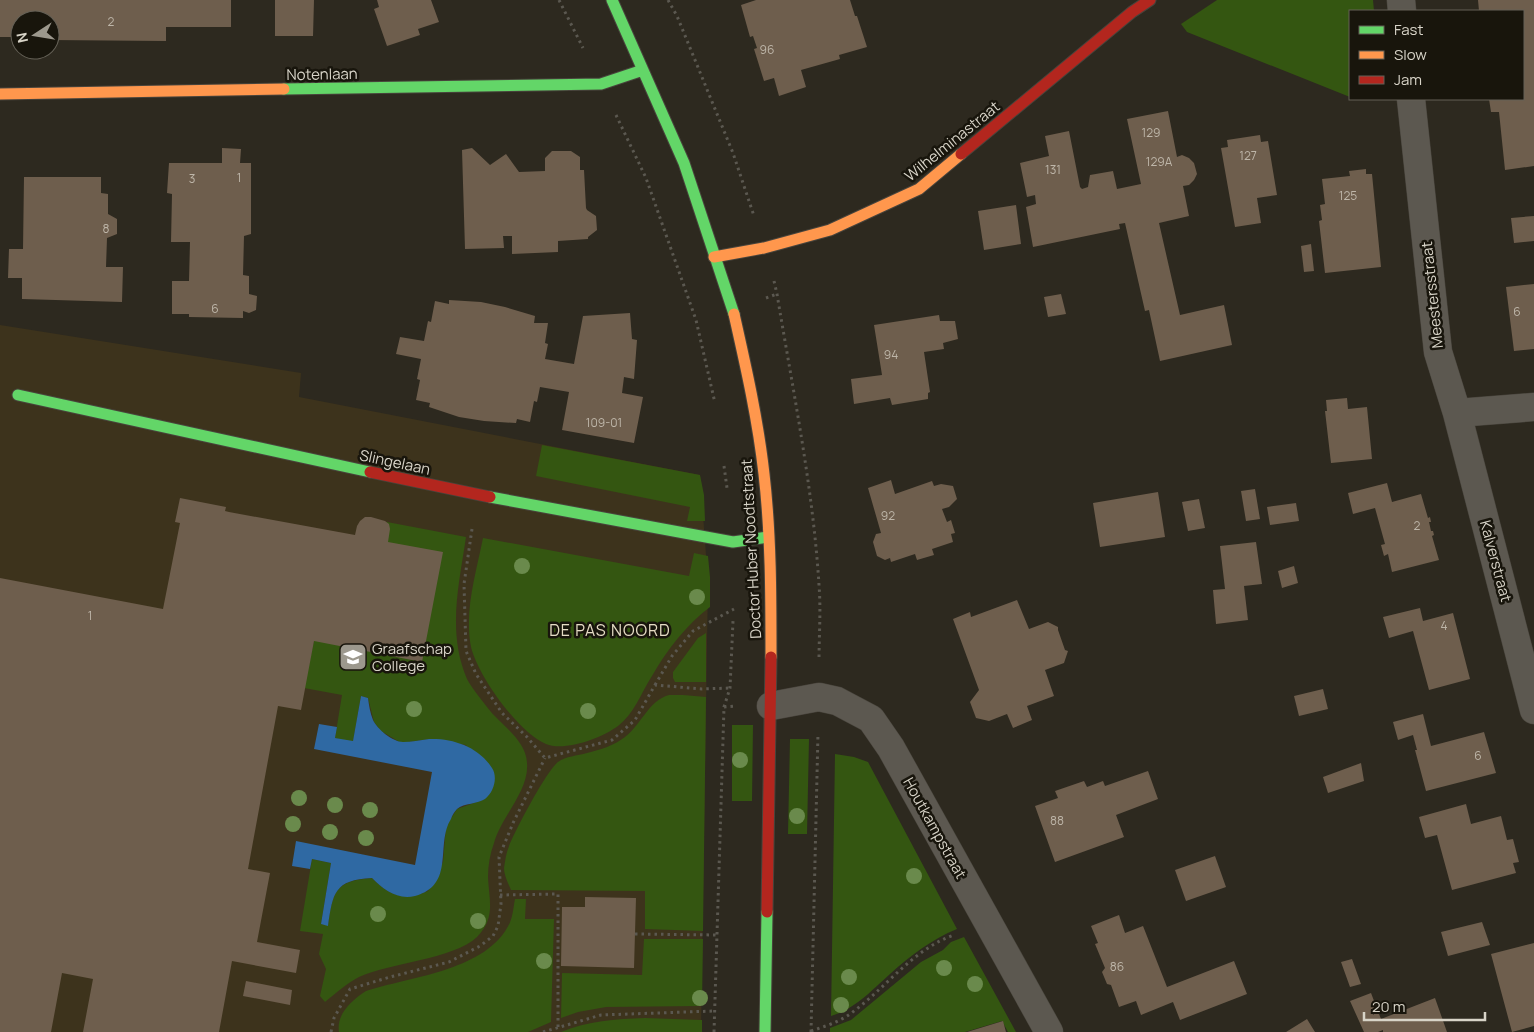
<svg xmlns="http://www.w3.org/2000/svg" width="1534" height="1032" viewBox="0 0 1534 1032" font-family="Manrope,sans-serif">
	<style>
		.built { fill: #3d331c }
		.green { fill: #345611 }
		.water { fill: #2f69a3 }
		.building { fill: #6e5e4d }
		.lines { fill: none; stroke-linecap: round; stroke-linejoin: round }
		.street-casing { stroke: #48443c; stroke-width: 29 }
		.fast-casing { stroke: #48443c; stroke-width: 13 }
		.slow-casing { stroke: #48443c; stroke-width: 13 }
		.jam-casing { stroke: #48443c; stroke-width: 13 }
		.path { stroke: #5b5850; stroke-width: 3; stroke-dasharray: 2.5 4; stroke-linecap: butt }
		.street { stroke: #5c5850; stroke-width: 28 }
		.fast { stroke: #63d668; stroke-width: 11 }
		.slow { stroke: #ff974d; stroke-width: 11 }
		.jam { stroke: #b3261e; stroke-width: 11 }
		.tree { fill: #6a8a4c }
		.labels { text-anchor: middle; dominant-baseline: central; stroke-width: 5; stroke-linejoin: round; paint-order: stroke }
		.number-label { font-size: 12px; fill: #beb6a9 }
		.street-label { font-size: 15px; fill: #d8d4c8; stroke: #18150c }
		.poi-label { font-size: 15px; fill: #d8d4c8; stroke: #18150c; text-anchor: start }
		.neighbourhood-label { font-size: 16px; letter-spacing: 1px; fill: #e5dcc4; stroke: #18150c }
	</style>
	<rect width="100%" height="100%" fill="#2d291f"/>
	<path class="built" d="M0 325 301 373 299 397 700 475 708 581 701 1032H0Z"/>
	<path class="green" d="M1217 0H1373L1374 11H1350V97L1187 32 1181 24Z
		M542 445 700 475 704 495 705 521H687L690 507 536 476Z
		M387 522 466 537C459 585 447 632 467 679 472 688 480 698 487 707 498 722 518 734 525 753 536 786 502 813 494 843 490 854 488 865 488 877 489 900 496 918 477 937 454 959 389 963 359 977 347 983 336 993 325 1002L320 996 326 969 319 954 323 934 300 931 312 859 331 863 321 924 328 925C333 892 334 881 372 878 390 896 404 901 428 891L443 862 446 826 457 809 485 799 466 745 431 739 401 743 381 731 374 722 368 698 361 696 353 742 335 738 342 695 304 688 314 641Z
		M483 538 689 576 694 553 708 556 710 577V607C686 625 667 650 652 676 641 693 634 714 618 726 602 738 564 752 546 744 518 732 478 676 471 647 464 611 476 573 483 538Z
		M706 633V682H675L673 678V672L698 638Z
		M669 695H683L706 697 703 931 645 929V891L511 890C508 883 504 875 504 868 505 862 506 854 508 849 513 834 547 770 558 762 566 756 577 756 587 753 600 750 615 745 625 737 642 724 648 701 669 695Z
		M732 725H753L752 801H732Z
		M790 739H809L807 834H788Z
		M835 754 854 757 868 762 957 929C932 939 910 956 890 974 871 991 855 1009 831 1016Z
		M515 899H526L525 919H554L551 1022 528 1032H339C336 1014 352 1000 366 991 409 977 482 971 507 928 513 919 513 909 515 899Z
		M964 937 1016 1032H1008L1002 1021 965 1032H830V1028L851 1020 921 962 943 950 951 942Z
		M644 939H703L702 1004 700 1006 606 1007 578 1012 561 1018 562 973 642 975Z
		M645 1018 702 1020V1032H561C588 1021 615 1019 645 1018Z"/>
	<path class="water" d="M361 696 368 698C369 705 370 713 373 720 377 729 393 742 403 742 411 742 420 740 429 739 453 738 479 747 492 768 498 777 494 792 485 799 478 804 464 803 457 809 454 812 452 816 451 819 435 844 456 885 415 896 397 900 384 890 372 878 334 880 333 893 328 926L321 924 331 863 312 859 310 869 292 866 296 841 415 865 432 772 314 749 319 724 337 727 335 738 353 741Z"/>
	<path class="building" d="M0 0H231V27H166V41L50 40V20H20V37H0Z
		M275 0H314L313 36H275Z
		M377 0H431L439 22 418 29 420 35 387 46 374 9 379 7Z
		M756 0H850L855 16H857L867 47 839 55 840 59 801 70 806 87 779 96 774 78 764 81 754 49 757 48 753 36 750 37 741 5Z
		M1478 0H1534V166L1505 170 1499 112H1491L1489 99H1523V11H1479Z
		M1168 111 1177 157 1182 155 1189 158 1194 163 1197 174 1194 180 1189 185 1183 186 1189 216 1159 223 1180 315 1224 305 1232 345 1160 361 1149 310 1145 311 1125 223 1119 224 1120 229 1033 247 1026 207 1036 204 1035 195 1027 197 1020 163 1049 156 1045 136 1069 131 1080 187 1082 189 1088 187 1090 175 1113 171 1117 189 1141 184 1127 119Z
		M1260 135 1261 142 1268 141 1277 195 1257 198 1261 223 1235 227 1221 148 1228 147 1227 140Z
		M222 148 241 149 240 163H251V234L244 236 243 275 249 276V294L257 296 256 310 249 313 243 311V318L189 317V314H172V281H189L190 242H171L172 194 167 193 169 163H222Z
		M472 148 490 165 506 154 519 172 545 171V158L552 151H571L580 157V170H584L586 208 587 210 596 216 597 230 588 237V239L558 241V252L512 254V236H503L504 248 465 249 462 150Z
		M1366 169V174H1372L1381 267 1325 273 1319 221 1322 220 1320 205 1325 204 1322 179 1350 176 1349 171Z
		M24 177H101V193L108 194V214L117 219V234L107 238 106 267H123L122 302 22 299V278H8L9 249H23Z
		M1016 205 1021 244 984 250 978 211Z
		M1534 216V241L1514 243 1511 218Z
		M1311 244 1314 271 1304 272 1301 246Z
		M1534 284V349L1514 351 1506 287Z
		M1061 294 1066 314 1048 317 1044 297Z
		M449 300 481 302 505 307 535 316 534 323H548L545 343 548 344 545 359 574 364 583 316 630 313 632 339 637 340 634 379 624 377 622 393 643 397 634 443 562 430 569 392 540 387 537 402 534 401 530 422 517 419 516 423 484 421 459 417 429 407 430 403 416 400 420 380 417 379 421 359 396 354 400 337 424 341 428 321 431 322 435 301 449 304Z
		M939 315 940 321H955L958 339 943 343 944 349 924 352 930 392 928 393V399L892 405 890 398 854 404 851 379 882 375 874 325Z
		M1347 398 1348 409 1367 407 1372 459 1331 463 1325 411H1327L1326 400Z
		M891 480 895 494 932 481 934 486 941 484 953 486 957 499 949 507 942 509 947 522 951 520 955 533 951 534 953 542 932 549 934 555 917 560 915 554 891 562 890 558 885 560 877 556 873 542 876 534 881 533 868 488Z
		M1387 483 1392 502 1421 494 1428 518 1430 517 1431 522H1429L1431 531H1433L1434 535 1432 536 1439 560 1392 572 1388 554 1384 556 1381 545 1385 544 1375 508 1353 514 1348 493Z
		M1255 489 1260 519 1246 521 1241 491Z
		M1158 492 1165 537 1100 547 1093 503Z
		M180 498 226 507 225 511 229 512 355 535 357 526 360 521 365 517H371L385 521 389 524 390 529 388 542 443 552 422 662 314 641 301 710 278 706 248 869 270 873 257 942 300 950 296 973 232 961 219 1032H83L93 979 62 973 51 1032H0V578L163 609 180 523 175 522Z
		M1199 499 1205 528 1188 531 1182 502Z
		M1296 503 1299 521 1270 525 1267 507Z
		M1256 542 1262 584 1244 586 1248 620 1216 624 1213 590 1225 589 1220 546Z
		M1294 566 1298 583 1282 588 1278 571Z
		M1017 600 1029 629 1048 622 1058 627V630L1065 650 1068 651 1064 663 1045 670 1054 696 1027 706 1032 720 1013 728 1007 714 989 721 976 718 970 702 979 690 953 619 970 612 971 617Z
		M1420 608 1423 621 1453 613 1470 679 1429 690 1413 631 1389 638 1383 617Z
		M1323 689 1328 709 1299 716 1294 696Z
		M1423 714 1431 746 1484 732 1496 773 1426 791 1415 750H1417L1413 735 1398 740 1393 722Z
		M1361 763 1364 781 1328 793 1323 777Z
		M1148 771 1158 799 1116 815 1124 837 1055 862 1035 806 1058 798 1055 791 1084 781 1087 787 1103 781 1105 786Z
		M1466 804 1471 824 1501 816 1507 840 1513 839 1519 862 1513 863 1516 873 1452 890 1437 835 1425 838 1419 817Z
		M1215 856 1226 887 1186 901 1175 870Z
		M585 897 636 898 634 968 561 966 562 907H585Z
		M1119 915 1125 933 1143 926 1167 987 1234 961 1247 994 1180 1020 1173 1002 1141 1015 1136 1001 1119 1007 1111 985 1107 984 1102 972 1105 968 1095 944 1098 943 1091 926Z
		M1482 922 1490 945 1448 956 1441 932Z
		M1534 943V1026L1512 1032 1491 954Z
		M1352 959 1361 984 1350 987 1341 962Z
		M246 981 292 990 290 1005 243 996Z
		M1371 993 1381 1019 1435 998 1447 1032H1383V1030L1378 1032H1364L1350 1001Z
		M1307 1019 1315 1032H1286Z
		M1003 1021 1006 1032H967Z"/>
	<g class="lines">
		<defs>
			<path id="street" d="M1401 0 1402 11
				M1411 99 1438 352 1457 413 1534 407
				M1457 413 1534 710
				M771 706 819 697 837 701 871 719 891 748 1049 1032"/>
			<path id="fast" d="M612 0 684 163 734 314
				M284 89 601 84 643 70
				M18 395 370 472
				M490 497 733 542 768 537
				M765 1032 767 912"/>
			<path id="slow" d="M0 94 284 89
				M714 257 764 248 830 230 919 189 961 154
				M734 314C746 367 758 420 764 474 771 535 771 596 771 657"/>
			<path id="jam" d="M961 154 1132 12 1150 0
				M370 472 490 497
				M767 912 771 657"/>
		</defs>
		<use href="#street" class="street-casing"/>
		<use href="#fast" class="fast-casing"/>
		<use href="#slow" class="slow-casing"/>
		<use href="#jam" class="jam-casing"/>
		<path class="path" d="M559 0 583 48
			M668 0 677 16 733 153 754 216
			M616 115 646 178 696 320 715 403
			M774 281 777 294C793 391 813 488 819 585 821 610 819 636 819 661
			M766 298 777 294
			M724 466 727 488
			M472 529 464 584 466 651 476 674 502 713 527 737 545 758 612 740 635 720 655 685 702 689 730 688
			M655 685 672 656 693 631 734 609
			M724 707 736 706
			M500 895 558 894V1028
			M635 934 717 935
			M811 1031C823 1027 836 1023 847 1016 883 992 912 949 954 935
			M331 1032 334 1018 350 989 390 977 449 962 480 946 493 936 498 926 501 904 499 857 513 823 545 758
			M543 1032 601 1015 714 1011
			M714 1032 724 707 730 688 733 621
			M811 1032 818 733"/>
		<use href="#street" class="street"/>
		<use href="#fast" class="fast"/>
		<use href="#slow" class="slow"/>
		<use href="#jam" class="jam"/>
	</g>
	<g class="tree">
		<circle cx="522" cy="566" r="8"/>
		<circle cx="697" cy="597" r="8"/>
		<circle cx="414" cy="709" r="8"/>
		<circle cx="588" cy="711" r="8"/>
		<circle cx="740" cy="760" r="8"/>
		<circle cx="299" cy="798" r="8"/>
		<circle cx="335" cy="805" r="8"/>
		<circle cx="370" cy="810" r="8"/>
		<circle cx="797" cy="816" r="8"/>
		<circle cx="293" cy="824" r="8"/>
		<circle cx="330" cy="832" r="8"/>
		<circle cx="366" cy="838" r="8"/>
		<circle cx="914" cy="876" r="8"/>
		<circle cx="378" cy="914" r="8"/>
		<circle cx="478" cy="921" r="8"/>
		<circle cx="544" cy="961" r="8"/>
		<circle cx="944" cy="968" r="8"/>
		<circle cx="849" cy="977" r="8"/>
		<circle cx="975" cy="984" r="8"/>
		<circle cx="700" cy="998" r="8"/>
		<circle cx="841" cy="1005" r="8"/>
	</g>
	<defs>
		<symbol id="school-square" viewBox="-11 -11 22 22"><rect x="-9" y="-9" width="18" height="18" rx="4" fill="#9c988d" stroke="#18150c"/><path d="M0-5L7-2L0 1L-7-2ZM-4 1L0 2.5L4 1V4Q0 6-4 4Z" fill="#fff"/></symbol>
	</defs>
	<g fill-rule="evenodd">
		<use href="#school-square" x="337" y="641" width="32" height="32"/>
	</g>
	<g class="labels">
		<g class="number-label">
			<text x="111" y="21">2</text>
			<text x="767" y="49">96</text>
			<text x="1151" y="132">129</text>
			<text x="1248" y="155">127</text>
			<text x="1159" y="161">129A</text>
			<text x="1053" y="169">131</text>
			<text x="239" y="177">1</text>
			<text x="192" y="178">3</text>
			<text x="1348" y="195">125</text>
			<text x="106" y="228">8</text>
			<text x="215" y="308">6</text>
			<text x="1517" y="311">6</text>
			<text x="891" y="354">94</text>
			<text x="604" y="422">109-01</text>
			<text x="888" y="515">92</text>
			<text x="1417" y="525">2</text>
			<text x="90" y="615">1</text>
			<text x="1444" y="625">4</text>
			<text x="1478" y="755">6</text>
			<text x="1057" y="820">88</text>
			<text x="1117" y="966">86</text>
		</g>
		<g class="street-label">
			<text transform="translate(322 74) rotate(-1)">Notenlaan</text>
			<text transform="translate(952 141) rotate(-39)">Wilhelminastraat</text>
			<text transform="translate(1432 295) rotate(-96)">Meestersstraat</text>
			<text transform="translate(395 462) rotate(12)">Slingelaan</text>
			<text transform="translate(751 549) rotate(-93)">Doctor Huber Noodtstraat</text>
			<text transform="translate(1496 561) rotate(75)">Kalverstraat</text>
			<text transform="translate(935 828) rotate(61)">Houtkampstraat</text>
		</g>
		<g class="poi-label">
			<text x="372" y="648">Graafschap<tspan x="372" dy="17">College</tspan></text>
		</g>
		<g class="neighbourhood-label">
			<text x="610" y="630">DE PAS NOORD</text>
		</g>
	</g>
	<rect x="1349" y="10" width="175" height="90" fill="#18150c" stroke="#656157"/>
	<rect x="1359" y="26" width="25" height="8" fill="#63d668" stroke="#656157"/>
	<text x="1394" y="35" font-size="15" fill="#d8d4c8">Fast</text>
	<rect x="1359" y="51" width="25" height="8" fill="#ff974d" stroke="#656157"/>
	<text x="1394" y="60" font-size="15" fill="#d8d4c8">Slow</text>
	<rect x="1359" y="76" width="25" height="8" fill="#b3261e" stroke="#656157"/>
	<text x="1394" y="85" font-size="15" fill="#d8d4c8">Jam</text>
	<g transform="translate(35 35) rotate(258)"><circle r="24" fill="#18150c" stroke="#656157"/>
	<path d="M0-4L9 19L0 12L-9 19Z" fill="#9c988d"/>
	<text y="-8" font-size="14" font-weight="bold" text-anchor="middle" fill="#d8d4c8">N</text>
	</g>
	<path d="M1364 1012v8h121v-8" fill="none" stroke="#d8d4c8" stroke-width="2.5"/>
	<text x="1372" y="1012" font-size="15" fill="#d8d4c8" stroke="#18150c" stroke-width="4" paint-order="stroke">20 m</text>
</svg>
